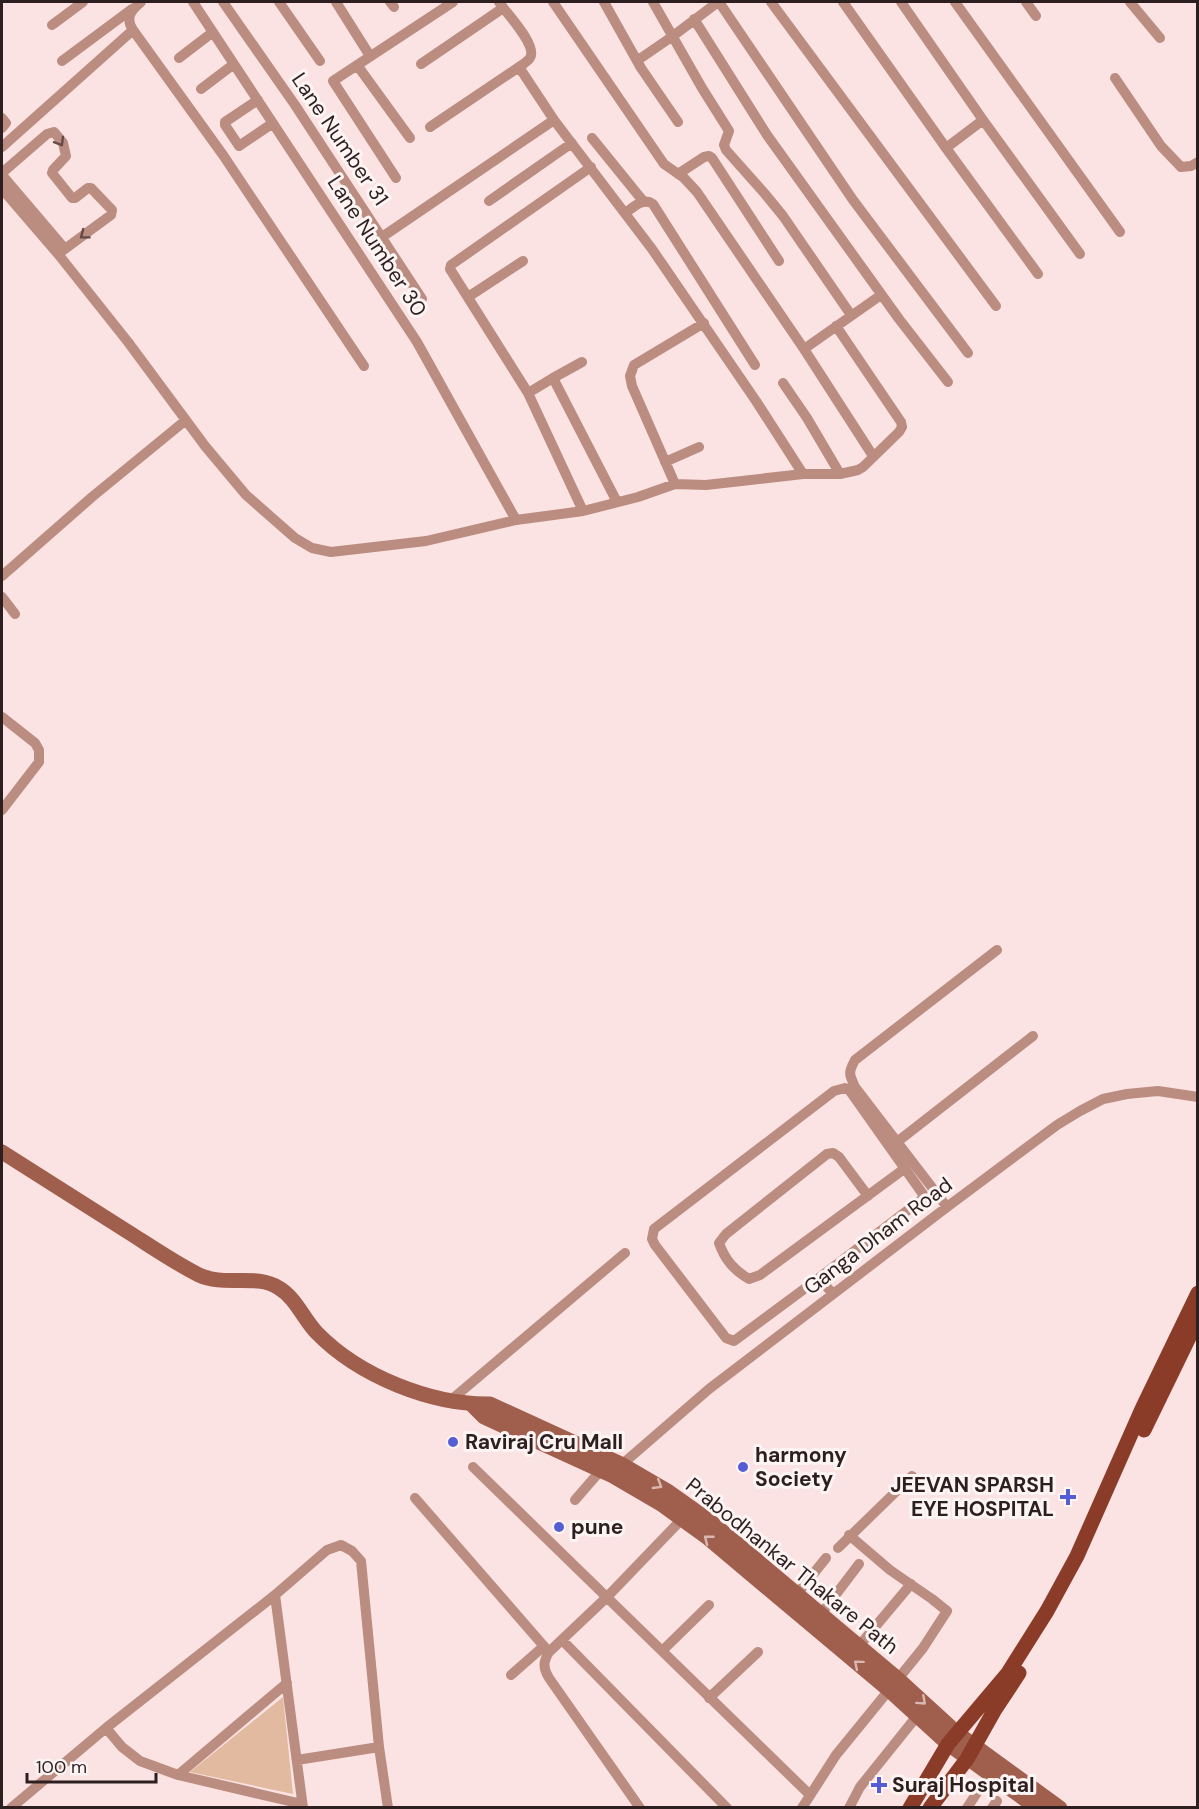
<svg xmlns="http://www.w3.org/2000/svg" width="1199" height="1809" viewBox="0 0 1199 1809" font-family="'DM Sans',sans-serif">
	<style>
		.park { fill: #e2ba9f }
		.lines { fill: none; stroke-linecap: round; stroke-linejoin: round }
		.minor { stroke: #bb8c80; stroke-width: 10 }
		.secondary { stroke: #a05e4d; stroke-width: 15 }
		.primary { stroke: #8b3c28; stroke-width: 15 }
		.oneway { stroke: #664a46 }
		.oneway2 { stroke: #d8b8b1 }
		.poi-dot { fill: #565dd4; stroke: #fdf4f4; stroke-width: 2 }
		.labels { text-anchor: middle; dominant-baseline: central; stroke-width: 6; stroke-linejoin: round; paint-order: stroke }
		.street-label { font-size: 21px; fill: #2d1e1f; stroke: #fdf4f4 }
		.poi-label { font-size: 21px; font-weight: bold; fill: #2d1e1f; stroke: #fdf4f4; text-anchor: start }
	</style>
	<rect width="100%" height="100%" fill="#fbe2e3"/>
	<path class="park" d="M283 1697 293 1794 190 1772Z"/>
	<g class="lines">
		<path class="minor" d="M193 2 417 342 516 520
			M223 2 295 105 422 299
			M279 2 320 61
			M336 2 370 56
			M390 2 394 7
			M499 2C506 13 538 45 530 58 528 61 522 65 519 67L554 120 652 249 756 401 803 474
			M553 2 664 164 684 178 697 192 804 349 873 456
			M604 2 641 68 678 122
			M653 2 702 88 729 131 724 145 726 150 765 194 783 216 851 315
			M719 2 853 200 968 353
			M771 2 996 306
			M843 2 946 148 1038 274
			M901 2 983 120 1080 254
			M955 2 1120 232
			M1026 2 1036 16
			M1130 2 1160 38
			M694 19 767 135 899 319 948 382
			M52 25 83 2
			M133 30 223 155 364 366
			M179 58 213 32
			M638 60 673 36 718 2
			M62 61 132 9
			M421 64 503 8
			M357 65 410 138
			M1115 78 1161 146 1181 167 1191 166 1198 162
			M201 89 234 64
			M258 100 225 122V125L239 146 273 123
			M2 118 6 123 2 128
			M430 127 519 67
			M592 138 643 201
			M2 147 133 30C125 18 131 10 141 2
			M946 148 983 120
			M2 173 47 134 54 132 63 143 66 156 53 170 52 173 72 198H75L88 188H91L112 210 111 215 58 254
			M678 174 704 157 709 156 712 158 779 261
			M2 175 65 249
			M396 178 333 81 453 2
			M2 189 58 254 128 342 205 446 246 495 295 538 312 548 331 552 426 541 516 520 583 511 638 497 675 484 706 485 803 474H840L858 470 863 467 899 432 902 427 901 422 836 326
			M489 201 572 143
			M625 213C634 207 643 197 653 204L755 365
			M382 237 554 120
			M468 297 523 261
			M804 349 881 295
			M553 378 582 362
			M783 383 807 418 840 474
			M528 393 553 378 617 502
			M665 462 699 447
			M675 484 632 386 630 376 634 365 704 323
			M583 511 528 393 450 269 451 265 591 167
			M2 576 92 497 186 420
			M2 597 15 614
			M2 717 35 743 39 750V762L2 810
			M897 1142 1033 1036
			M868 1196 839 1157 833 1153 827 1154 726 1234 719 1243C725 1260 734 1270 749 1279L760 1275 904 1169
			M947 1207 855 1087C849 1074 848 1073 855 1060L997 950
			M819 1278 925 1197 850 1091 845 1088 834 1091 654 1229 652 1239 655 1245 726 1338 734 1341 819 1278 833 1294
			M451 1400 625 1253
			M473 1467 809 1794
			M619 1467 709 1389 947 1207 1057 1125 1080 1111 1103 1099 1127 1094 1158 1091 1198 1097
			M415 1498 549 1652C543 1662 543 1668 549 1678L640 1808
			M575 1500 601 1470
			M849 1535 890 1570 932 1599 947 1611 923 1648 898 1679
			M838 1548 912 1476
			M797 1594 826 1558
			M275 1595 303 1808
			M821 1614 859 1564
			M562 1640 727 1808
			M859 1646 911 1584
			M662 1651 709 1605
			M549 1652 607 1597 682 1519
			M511 1675 544 1646
			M709 1698 758 1652
			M106 1728 122 1747 140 1761 178 1775 302 1804
			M297 1760 379 1747
			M178 1775 287 1683
			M11 1808 106 1728 275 1595 327 1550 341 1545 352 1551 361 1561 379 1747 388 1808
			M802 1808 836 1755 889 1690
			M849 1808 860 1787 917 1716
			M967 1808 980 1788
			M992 1808 997 1801"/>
		<path class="secondary" d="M2 1152C43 1178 84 1204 125 1230 149 1245 173 1262 199 1275 224 1287 256 1273 279 1288 296 1298 304 1320 317 1333 359 1376 431 1405 490 1404L621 1464 669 1492 710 1521 898 1679 957 1733 1060 1808
			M471 1404 484 1417 613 1476 661 1504 708 1538 740 1565 889 1690 948 1744 1037 1808"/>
		<path class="primary" d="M1144 1430 1198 1319
			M910 1808 948 1744 1008 1673 1047 1611 1077 1556 1142 1409 1198 1293
			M930 1808 967 1759 994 1711 1019 1673"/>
	</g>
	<defs><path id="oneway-chevron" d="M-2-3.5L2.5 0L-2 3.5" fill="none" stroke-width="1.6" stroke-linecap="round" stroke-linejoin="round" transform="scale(1.5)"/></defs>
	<g class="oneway">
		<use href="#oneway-chevron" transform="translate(60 142) rotate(59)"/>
		<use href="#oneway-chevron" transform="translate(84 235) rotate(143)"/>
	</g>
	<g class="oneway2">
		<use href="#oneway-chevron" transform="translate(658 1485) rotate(31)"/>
		<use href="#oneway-chevron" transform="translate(708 1539) rotate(-142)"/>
		<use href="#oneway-chevron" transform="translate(858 1664) rotate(-140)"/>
		<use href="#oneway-chevron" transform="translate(922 1701) rotate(42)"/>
	</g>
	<g class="poi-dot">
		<circle cx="453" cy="1442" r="6"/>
		<circle cx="743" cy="1467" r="6"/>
		<path d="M1065 1488h6v6h6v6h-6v6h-6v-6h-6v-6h6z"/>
		<circle cx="559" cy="1527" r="6"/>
		<path d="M876 1776h6v6h6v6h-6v6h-6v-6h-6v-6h6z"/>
	</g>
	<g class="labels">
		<g class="street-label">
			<text transform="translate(340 139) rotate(56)">Lane Number 31</text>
			<text transform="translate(377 246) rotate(57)">Lane Number 30</text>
			<text transform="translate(878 1236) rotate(-37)">Ganga Dham Road</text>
			<text transform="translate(792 1566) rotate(39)">Prabodhankar Thakare Path</text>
		</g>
		<g class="poi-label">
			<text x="465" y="1442">Raviraj Cru Mall</text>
			<text x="755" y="1455">harmony<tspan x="755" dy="24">Society</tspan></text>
			<text x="1054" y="1485" text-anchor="end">JEEVAN SPARSH<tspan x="1054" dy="24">EYE HOSPITAL</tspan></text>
			<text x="571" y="1527">pune</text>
			<text x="892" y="1785">Suraj Hospital</text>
		</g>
	</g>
	<rect width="1199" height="1809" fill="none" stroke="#2d1e1f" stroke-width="6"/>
	<path d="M27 1773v9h129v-9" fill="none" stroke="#2d1e1f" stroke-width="3"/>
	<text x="36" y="1773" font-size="18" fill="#2d1e1f" stroke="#fdf4f4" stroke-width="4.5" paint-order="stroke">100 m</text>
</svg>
